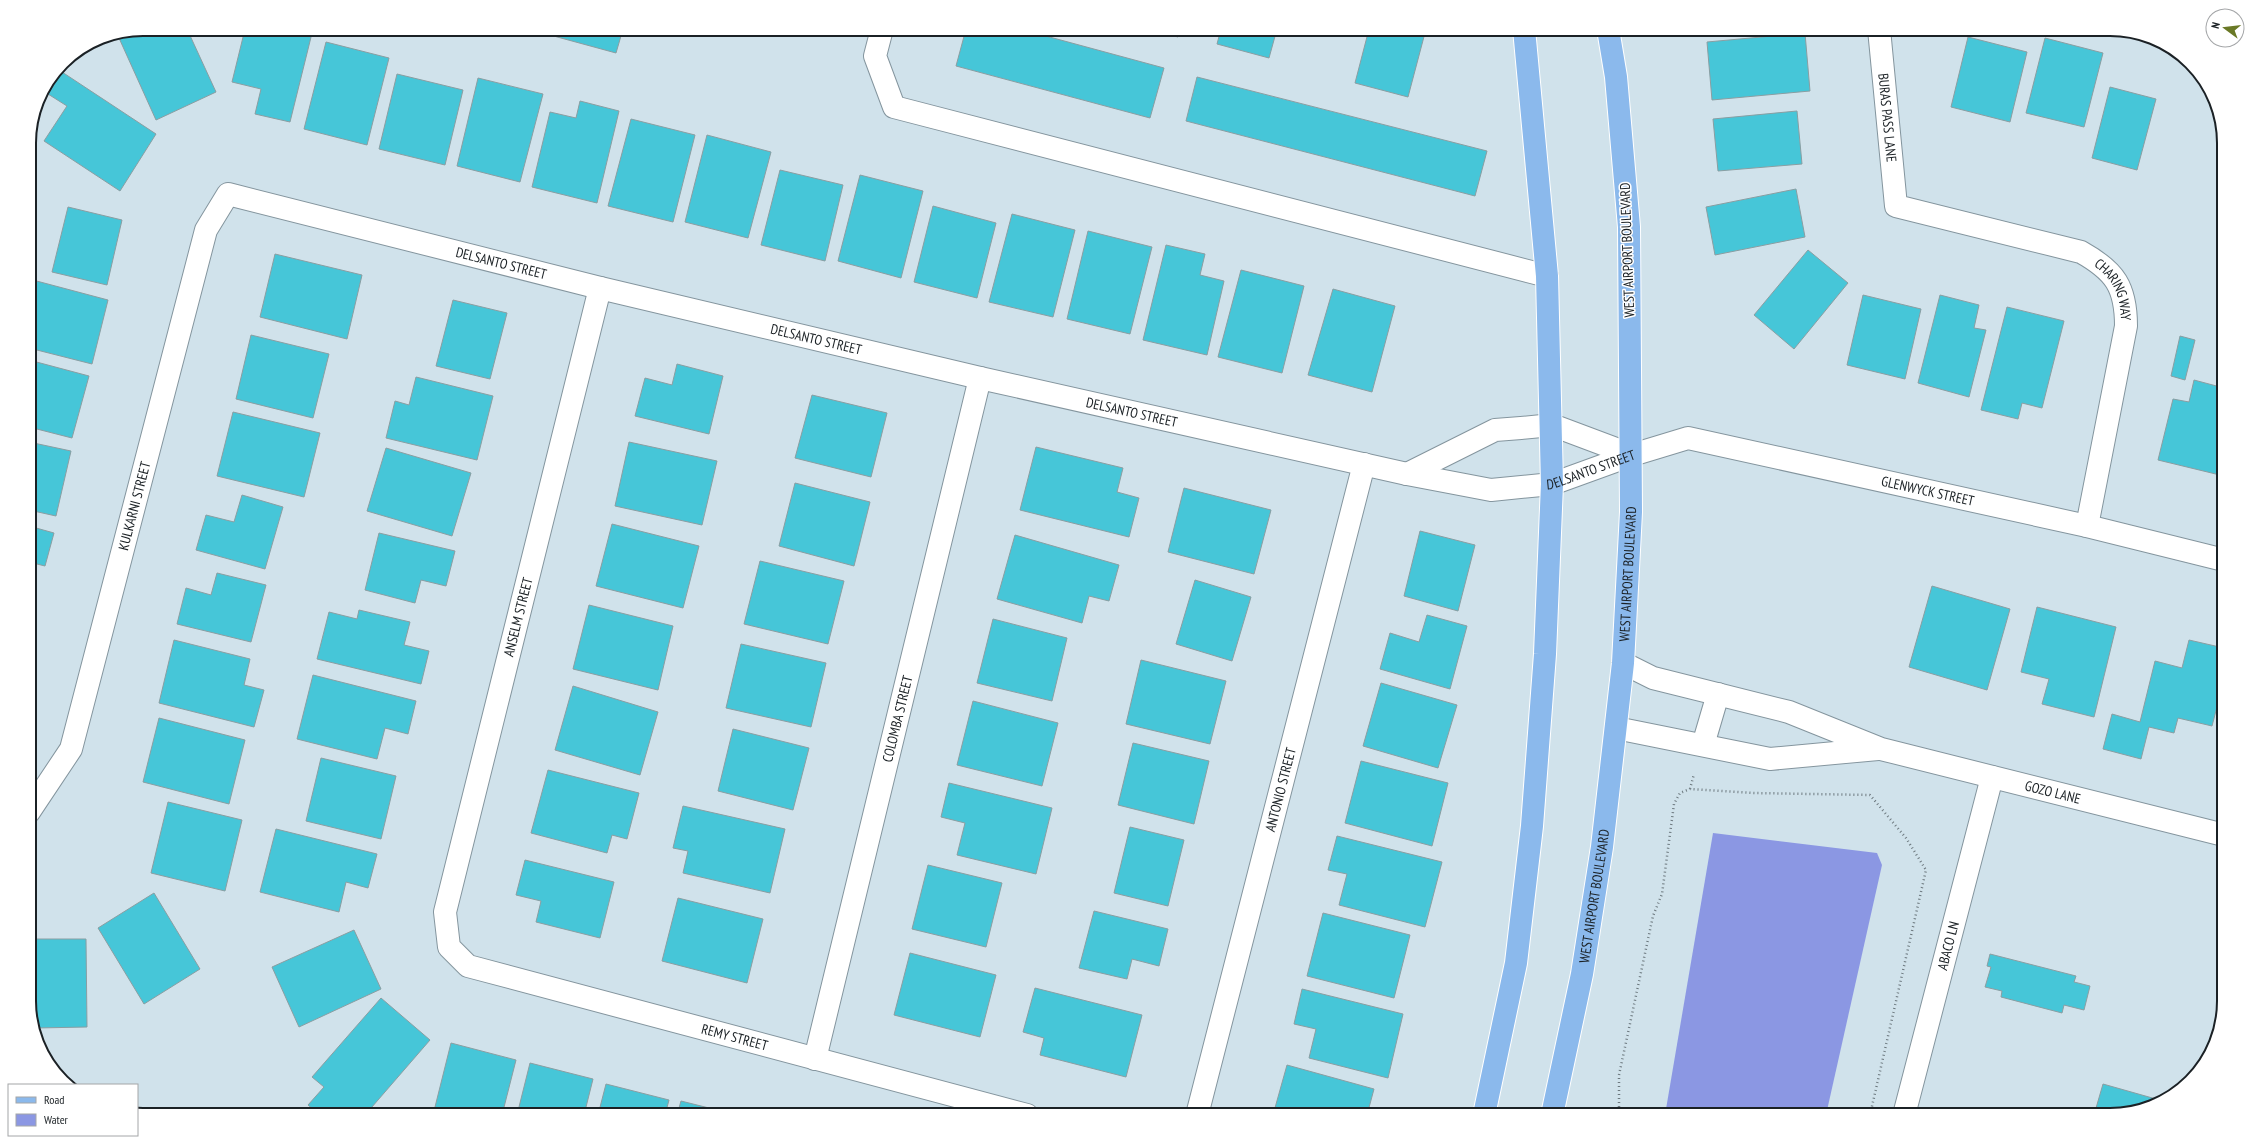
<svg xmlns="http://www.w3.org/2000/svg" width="2253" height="1144" viewBox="0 0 2253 1144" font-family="'PT Sans Narrow',sans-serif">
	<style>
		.water { fill: #8b97e3 }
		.building { fill: #46c6d8; stroke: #8a9ea2 }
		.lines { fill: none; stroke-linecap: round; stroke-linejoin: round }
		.minor-casing { stroke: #84959e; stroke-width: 24 }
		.major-casing { stroke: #fff; stroke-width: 24 }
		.path { stroke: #6d797f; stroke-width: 2.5; stroke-dasharray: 1 3; stroke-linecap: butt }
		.minor { stroke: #fff; stroke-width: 22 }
		.major { stroke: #8bb9ec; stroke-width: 22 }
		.labels { text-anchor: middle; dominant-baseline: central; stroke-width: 3; stroke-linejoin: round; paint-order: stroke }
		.street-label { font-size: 14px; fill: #1b2125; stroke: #fff }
		.rim { fill: none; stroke: #1b2125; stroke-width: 2 }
	</style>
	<rect width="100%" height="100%" fill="#d0e2eb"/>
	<path class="water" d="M1713 833 1877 853 1882 865 1826 1115H1665Z"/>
	<path class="building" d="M143 29H187L216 92 156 120 119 38Z
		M245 29H313L290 122 255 114 261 89 232 82Z
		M528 29H623L616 53Z
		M966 29H1020L1164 68 1150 118 956 66Z
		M1149 29H1180L1178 37Z
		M1221 29H1277L1269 58 1217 44Z
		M1369 29H1426L1408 97 1355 83Z
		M1805 33 1810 91 1712 100 1707 42Z
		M1968 37 2027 52 2010 122 1951 107Z
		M2045 38 2103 53 2084 127 2026 113Z
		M326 42 389 58 367 145 304 129Z
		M62 72 156 134 120 191 44 141 67 106 48 94Z
		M397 74 463 90 445 165 379 149Z
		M1197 77 1487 151 1475 196 1186 121Z
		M478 78 543 94 520 182 457 166Z
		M2110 87 2156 99 2137 170 2092 158Z
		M580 101 619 111 597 203 532 187 550 112 576 118Z
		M1797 111 1802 164 1718 171 1713 119Z
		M631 119 695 135 673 222 608 206Z
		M707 135 771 152 748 238 685 222Z
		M780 170 843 185 825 261 761 245Z
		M860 175 923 191 901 278 838 261Z
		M1796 189 1805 237 1715 255 1706 207Z
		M933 206 996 223 977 298 914 282Z
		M68 207 122 220 107 285 52 272Z
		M1012 214 1075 230 1053 317 989 302Z
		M1088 231 1152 247 1130 334 1067 319Z
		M1166 245 1205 254 1200 275 1224 281 1207 355 1143 340Z
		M1808 250 1848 283 1794 349 1754 315Z
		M275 254 362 275 347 339 260 317Z
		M1241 270 1304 286 1282 373 1218 357Z
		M29 279 108 300 92 364 29 348Z
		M1333 289 1395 306 1372 392 1308 375Z
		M1863 295 1921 309 1905 379 1847 365Z
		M1940 295 1979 305 1974 328 1986 330 1969 397 1918 383Z
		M453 300 507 313 490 379 436 366Z
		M2007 307 2064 321 2042 408 2022 403 2018 419 1981 410Z
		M251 335 329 354 313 418 236 399Z
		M2180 336 2195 340 2185 380 2171 376Z
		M29 360 89 376 72 438 29 427Z
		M677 364 723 376 709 434 635 416 645 378 672 385Z
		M416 377 493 396 477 460 386 438 395 401 409 405Z
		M2194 380 2224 388V476L2158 460 2173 399 2189 402Z
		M812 395 887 413 871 477 795 458Z
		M233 412 320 433 304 497 217 476Z
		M29 442 71 451 56 516 29 510Z
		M629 442 717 461 702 525 615 506Z
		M1036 447 1123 468 1117 492 1139 498 1129 537 1020 510Z
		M386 448 471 473 452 536 367 511Z
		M795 483 870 502 854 566 779 546Z
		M1184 488 1271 510 1254 574 1168 552Z
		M242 495 283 507 265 569 196 550 206 515 234 522Z
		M612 524 699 546 683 608 596 586Z
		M29 526 54 533 45 566 29 562Z
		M1420 531 1475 545 1458 611 1404 596Z
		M379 533 455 551 446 586 421 580 415 603 365 590Z
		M1015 535 1119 565 1109 601 1089 596 1082 623 997 599Z
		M760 561 844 581 828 644 744 624Z
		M217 573 266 585 251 642 177 624 186 588 211 595Z
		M1195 580 1251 597 1232 661 1176 644Z
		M1932 586 2010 609 1987 690 1909 667Z
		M589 605 673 626 658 690 573 669Z
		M2037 607 2116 627 2094 717 2042 704 2049 679 2021 672Z
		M359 610 410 622 404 645 429 651 421 684 317 659 329 612 357 619Z
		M1427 615 1467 626 1450 689 1380 669 1390 633 1419 642Z
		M993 619 1067 638 1052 701 977 683Z
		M174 640 250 659 244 685 264 690 254 727 159 703Z
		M2189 640 2224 648V680L2212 726 2178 718 2174 733 2149 727 2141 759 2103 749 2112 714 2140 722 2155 661 2182 668Z
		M741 644 826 663 811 727 726 708Z
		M1141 660 1226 681 1210 744 1126 724Z
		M313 675 416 701 408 734 385 728 377 759 297 739Z
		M1381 683 1457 705 1438 768 1363 746Z
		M573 686 658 712 640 775 555 750Z
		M973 701 1058 723 1042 786 957 765Z
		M159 718 245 740 229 804 143 782Z
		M733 729 809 748 793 810 718 791Z
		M1133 743 1209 761 1194 824 1118 805Z
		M321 758 396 776 381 839 306 821Z
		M1361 761 1448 783 1432 846 1345 823Z
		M548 770 639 793 627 839 612 835 607 853 531 833Z
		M949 783 1052 808 1036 874 957 855 965 823 941 817Z
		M168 802 242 820 225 891 151 873Z
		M683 806 785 829 770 893 683 873 688 851 673 848Z
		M1130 827 1184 840 1168 906 1114 893Z
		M276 829 377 854 368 888 346 882 339 912 260 892Z
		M1337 836 1442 862 1425 927 1339 905 1347 874 1328 870Z
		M525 860 614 882 600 938 536 922 541 901 516 895Z
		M928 865 1002 883 986 947 912 929Z
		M154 893 200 969 144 1004 98 928Z
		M678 898 763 919 747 983 662 961Z
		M1094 911 1168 929 1159 966 1132 959 1127 979 1079 968Z
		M1323 913 1410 935 1394 998 1307 976Z
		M354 930 381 989 299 1027 272 967Z
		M29 939H86L87 1027 36 1028 29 1008Z
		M910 953 996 975 980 1037 894 1015Z
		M1990 954 2076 976 2074 982 2090 986 2084 1010 2064 1005 2062 1013 2001 997 2002 991 1985 987 1991 967 1987 966Z
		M1035 988 1142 1015 1126 1077 1040 1055 1044 1038 1023 1032Z
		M1302 989 1403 1014 1388 1078 1309 1058 1316 1029 1294 1024Z
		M381 998 430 1040 365 1115H348L339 1107 332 1115H320L308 1105 324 1087 312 1077Z
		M451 1043 516 1060 502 1115H433Z
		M530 1063 593 1079 584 1115H517Z
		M1287 1065 1374 1089 1367 1115H1273Z
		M606 1084 669 1100 665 1115H598Z
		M2103 1084 2163 1101 2110 1115H2094Z
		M681 1101 737 1115H677Z"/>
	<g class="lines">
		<defs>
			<g id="minor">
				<path d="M882 29 875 56 894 107 1547 276"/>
				<path id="s1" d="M1879 29 1896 206 2081 252C2115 271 2126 287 2126 326L2087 526"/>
				<path id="s2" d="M600 288 445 912 449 947 468 966 1027 1115"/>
				<path d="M1407 474 1495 430 1521 428 1552 425 1632 455"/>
				<path id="s3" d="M1623 663 1653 678 1789 712 1881 749 2224 835"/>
				<path d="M1616 728 1770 759 1878 749"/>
				<path d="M1703 745 1718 694"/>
				<path id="s4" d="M29 812 71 749 206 230 228 194 600 288 980 378 1407 474 1491 490 1552 484 1632 455 1688 438 2087 526 2224 560"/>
				<path id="s5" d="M815 1059 980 378"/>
				<path id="s6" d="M1197 1115 1364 464"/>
				<path id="s7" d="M1904 1115 1992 777"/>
			</g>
			<g id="major">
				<path d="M1484 1115 1516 963 1532 826 1545 654 1552 484 1547 276 1524 29"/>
				<path id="s8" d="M1552 1115 1582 974 1602 847 1623 663 1631 512 1629 227 1616 77 1608 29"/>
			</g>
		</defs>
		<use href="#minor" class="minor-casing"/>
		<use href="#major" class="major-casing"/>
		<path class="path" d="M1690 789 1694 774
			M1619 1115V1075L1653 916 1662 894 1674 804 1680 793 1690 789 1754 793 1870 795 1906 838 1926 870 1870 1115"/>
		<use href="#minor" class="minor"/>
		<use href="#major" class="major"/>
	</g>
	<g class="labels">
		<g class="street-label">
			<text stroke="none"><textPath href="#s1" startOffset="89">BURAS PASS LANE</textPath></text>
			<text transform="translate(1627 250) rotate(-92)">WEST AIRPORT BOULEVARD</text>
			<text stroke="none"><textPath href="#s4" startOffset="936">DELSANTO STREET</textPath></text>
			<text stroke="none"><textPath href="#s1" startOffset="421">CHARING WAY</textPath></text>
			<text stroke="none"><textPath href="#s4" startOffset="1260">DELSANTO STREET</textPath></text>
			<text stroke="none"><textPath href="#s4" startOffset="1584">DELSANTO STREET</textPath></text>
			<text stroke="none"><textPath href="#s4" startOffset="2054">DELSANTO STREET</textPath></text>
			<text stroke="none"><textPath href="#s4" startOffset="2402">GLENWYCK STREET</textPath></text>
			<text stroke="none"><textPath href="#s4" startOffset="327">KULKARNI STREET</textPath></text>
			<text stroke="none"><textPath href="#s8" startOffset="547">WEST AIRPORT BOULEVARD</textPath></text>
			<text transform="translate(518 617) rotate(-76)">ANSELM STREET</text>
			<text stroke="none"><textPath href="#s5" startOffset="350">COLOMBA STREET</textPath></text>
			<text stroke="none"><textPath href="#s6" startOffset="336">ANTONIO STREET</textPath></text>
			<text stroke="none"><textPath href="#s3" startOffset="450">GOZO LANE</textPath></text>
			<text stroke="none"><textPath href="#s8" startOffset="223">WEST AIRPORT BOULEVARD</textPath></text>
			<text stroke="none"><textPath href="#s7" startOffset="175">ABACO LN</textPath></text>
			<text stroke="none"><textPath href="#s2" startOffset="981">REMY STREET</textPath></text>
		</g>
	</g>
	<path d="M0 0H2253V1144H0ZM143 36H2110A107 107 0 0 1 2217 143V1001A107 107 0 0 1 2110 1108H143A107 107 0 0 1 36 1001V143A107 107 0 0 1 143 36Z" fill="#fff" fill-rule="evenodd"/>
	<path class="rim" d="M143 36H2110A107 107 0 0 1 2217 143V1001A107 107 0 0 1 2110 1108H143A107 107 0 0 1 36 1001V143A107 107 0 0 1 143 36Z"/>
	<rect x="8" y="1084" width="130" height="52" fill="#ffffff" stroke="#a4a6a8"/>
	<rect x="16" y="1097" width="20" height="6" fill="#8bb9ec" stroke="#a4a6a8"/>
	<text x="44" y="1104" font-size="12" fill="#1b2125">Road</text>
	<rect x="16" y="1114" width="20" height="12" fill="#8b97e3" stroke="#a4a6a8"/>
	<text x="44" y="1124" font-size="12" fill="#1b2125">Water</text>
	<g transform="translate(2225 28) rotate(285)"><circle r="19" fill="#ffffff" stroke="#a4a6a8"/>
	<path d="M0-3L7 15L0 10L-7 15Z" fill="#6a7926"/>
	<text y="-6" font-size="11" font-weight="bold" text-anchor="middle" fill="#1b2125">N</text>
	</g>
</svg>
